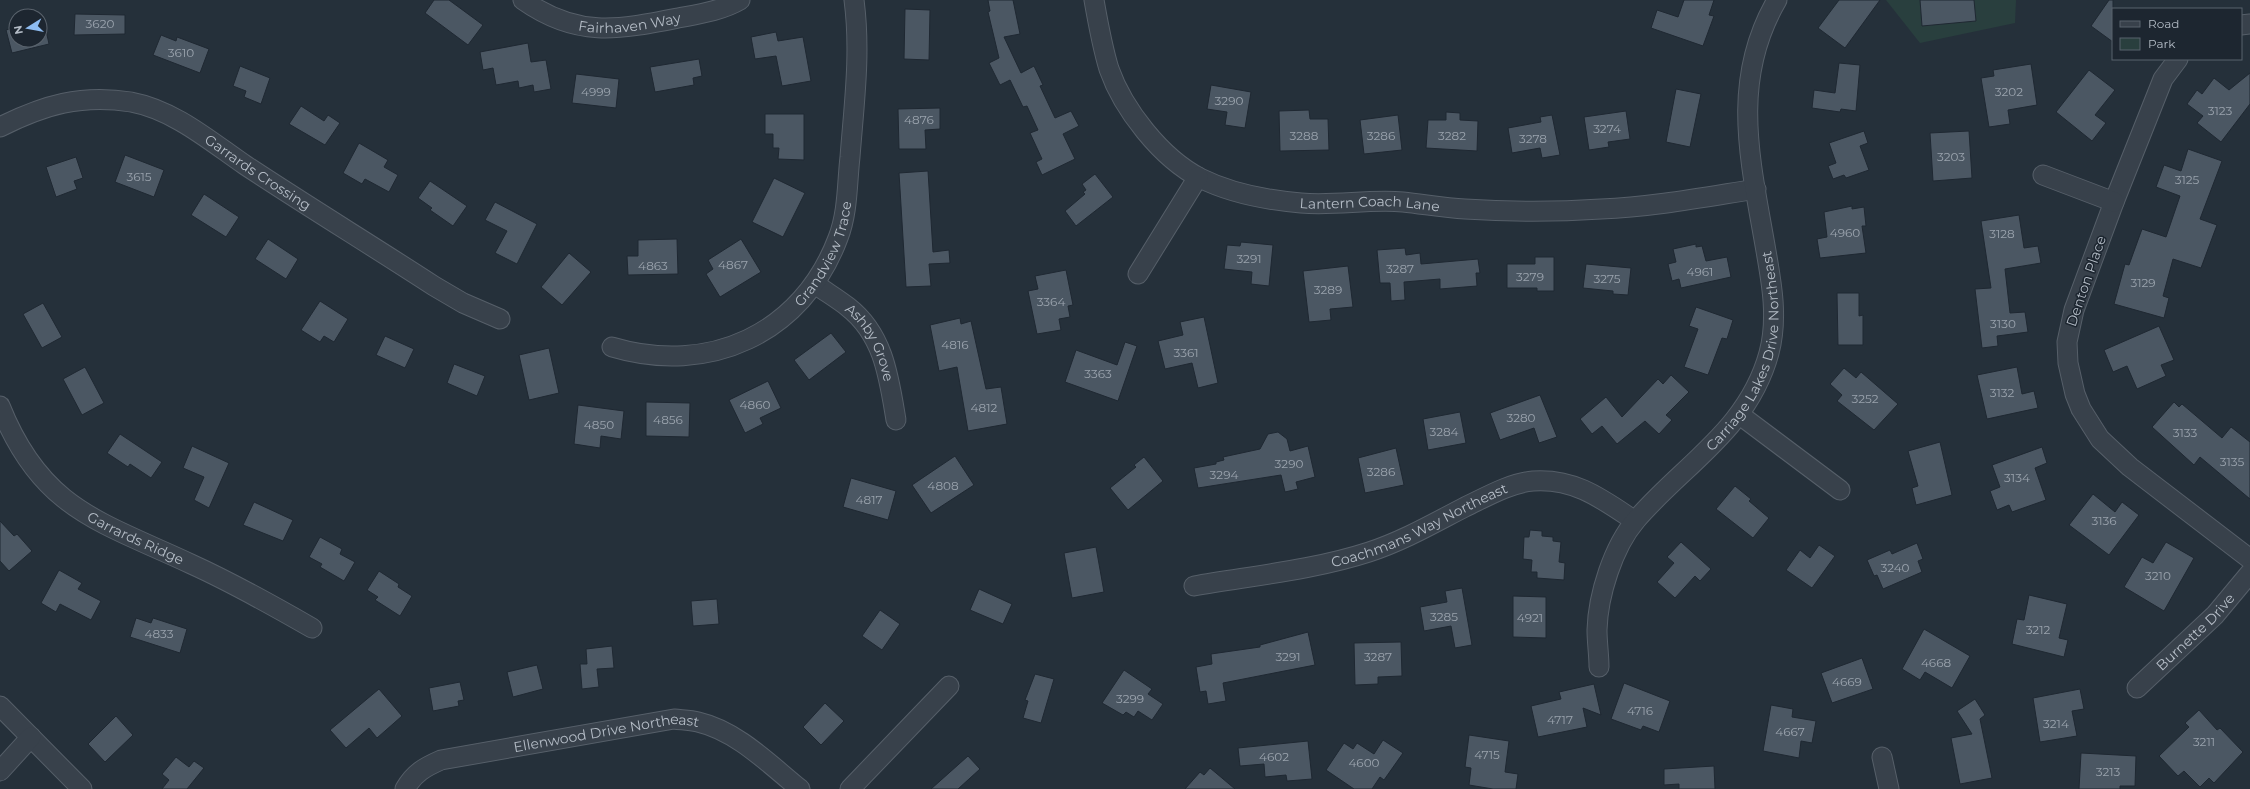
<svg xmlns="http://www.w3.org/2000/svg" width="2250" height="789" viewBox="0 0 2250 789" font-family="Montserrat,sans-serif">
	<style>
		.green { fill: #293f3e }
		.building { fill: #4b5763; stroke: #1f2832 }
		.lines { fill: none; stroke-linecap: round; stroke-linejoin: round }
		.minor-casing { stroke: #565f69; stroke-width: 21 }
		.minor { stroke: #38414b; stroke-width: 19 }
		.labels { text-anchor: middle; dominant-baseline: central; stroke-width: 3; stroke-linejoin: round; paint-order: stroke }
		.number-label { font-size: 12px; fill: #9aa3ad }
		.street-label { font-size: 14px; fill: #b4bcc6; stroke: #1d2630 }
	</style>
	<rect width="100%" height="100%" fill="#25303a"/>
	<path class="green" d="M1886 0H2016L2015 23 1920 43Z"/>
	<path class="building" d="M434 0H449L483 25 468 45 425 13Z
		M988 0H1013L1020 34 1004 37 1021 73 1034 66 1043 85 1040 86 1055 118 1071 111 1079 126 1063 134 1075 159 1042 175 1036 162 1042 159 1030 133 1038 130 1027 106 1023 107 1010 80 1000 85 989 63 999 58 988 12 990 11Z
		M1684 0H1714L1709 15 1714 16 1703 46 1651 28 1657 10 1678 17Z
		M1839 0H1880L1845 48 1818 28Z
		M1920 0H1974L1976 21 1922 26Z
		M2109 0H2113V42L2091 26Z
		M905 9 930 10 929 60 904 59Z
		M75 14 125 15V34L74 35Z
		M40 21H44L49 44 12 53 6 30 16 27V40H40Z
		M776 32 778 41 803 37 811 81 782 86 776 56 755 59 751 37Z
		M161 35 176 41 177 37 209 49 200 73 153 55Z
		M528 43 531 62 546 60 551 89 534 92 533 85 519 88 518 81 496 85 493 68 483 70 480 52Z
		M699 59 702 76 693 78 694 85 655 92 650 67Z
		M1839 63 1860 65 1856 111 1841 109 1840 112 1812 108 1814 90 1835 93Z
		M2031 64 2037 105 2008 110 2010 124 1989 127 1981 78 1994 76 1993 70Z
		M240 66 270 78 261 104 244 97 246 91 233 86Z
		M2089 70 2115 90 2095 115 2106 123 2092 141 2056 112Z
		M2250 73V104L2221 142 2197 123 2203 116 2187 104 2197 90 2202 94 2214 78 2229 90Z
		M576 74 619 79 616 108 572 103Z
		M1211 85 1251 92 1245 128 1225 125 1227 112 1207 109Z
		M1676 89 1701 94 1690 147 1666 142Z
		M301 106 324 121 328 115 340 123 325 145 289 124Z
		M940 108V129L925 130 926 149H899L898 109Z
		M1309 110 1310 119H1328L1329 150 1280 151 1279 111Z
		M1626 111 1630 139 1608 142 1609 147 1589 150 1584 117Z
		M1446 112 1460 113V120L1478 121 1477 151 1426 148 1428 120H1446Z
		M765 114H804V160L778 159 779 148H773V134H765Z
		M1398 115 1402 150 1364 154 1360 120Z
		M1552 115 1560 155 1542 158 1540 148 1512 153 1508 128 1541 122 1540 117Z
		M1864 131 1868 143 1860 146 1869 170 1846 178 1844 175 1833 179 1828 166 1836 163 1829 143Z
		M1969 131 1972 178 1933 181 1930 133Z
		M359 143 388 160 384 167 398 175 389 192 365 179 362 184 343 173Z
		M2188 149 2222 161 2200 219 2217 225 2201 268 2173 259 2163 296 2169 298 2164 318 2114 304 2125 264 2129 265 2142 229 2166 237 2180 196 2156 187 2164 165 2181 171Z
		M125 155 164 170 154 197 115 182Z
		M76 157 83 178 74 181 77 189 56 197 46 167Z
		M928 171 933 252 949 250 950 263 929 264 931 286 906 287 899 173Z
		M1095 174 1113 197 1076 226 1065 211 1085 194 1083 192 1086 190 1082 184Z
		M774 178 805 193 783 237 752 222Z
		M430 181 467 206 453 226 430 210 432 208 418 198Z
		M204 194 239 217 226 237 191 215Z
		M495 202 537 224 517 264 495 253 507 231 485 220Z
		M1852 206V209L1864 207 1866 226H1862L1866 253 1820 258 1817 239 1827 237 1824 212Z
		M2019 215 2024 248 2038 246 2041 263 2005 269 2010 313 2025 312 2028 332 1997 336 1998 346 1982 348 1975 289 1991 288 1981 221Z
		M268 239 298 259 286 279 255 259Z
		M677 239 678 274 628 275 627 256H638V240Z
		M741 239 761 272 720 297 706 274 713 269 708 260Z
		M1241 242 1273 245 1269 286 1251 284 1252 272 1224 269 1227 245 1240 246Z
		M1696 244V247L1702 246 1706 261 1727 257 1731 277 1681 288 1679 279 1672 281 1668 264 1676 262 1673 249Z
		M1405 248 1406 255 1420 253 1421 264 1478 259 1480 273H1476L1477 286 1440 289V279L1404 282 1405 300 1391 301 1390 283H1380L1377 250Z
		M569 253 591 272 562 305 541 287Z
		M1535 257H1554V291H1537V288H1507V264H1535Z
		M1586 264 1631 268 1628 295 1613 294V291L1583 288Z
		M1348 266 1353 307 1330 309 1331 320 1309 322 1303 271Z
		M1066 270 1073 305 1068 306 1070 317 1059 319 1061 330 1037 334 1028 291 1038 289 1035 276Z
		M1837 293H1859V316L1863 315V345H1838Z
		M320 301 348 319 334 342 324 336 320 342 301 330Z
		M43 303 62 337 42 348 23 314Z
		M1696 307 1733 320 1727 339 1722 338 1708 375 1684 367 1698 329 1689 326Z
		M1204 317 1218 383 1198 388 1192 363 1165 369 1158 341 1183 335 1180 322Z
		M960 318 961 324 971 321 986 389 1001 387 1007 424 968 431 957 367 939 371 930 325Z
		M2159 326 2174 360 2161 365 2166 376 2137 389 2127 366 2113 372 2104 350Z
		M831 333 846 352 809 380 794 360Z
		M385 336 414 349 405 368 376 355Z
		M1125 342 1137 346 1118 401 1065 382 1076 350 1117 365Z
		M549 348 559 393 529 400 519 355Z
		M454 364 485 376 477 396 447 383Z
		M85 367 104 403 82 415 63 379Z
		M2017 367 2022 394 2034 391 2038 408 1987 419 1977 375Z
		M1844 368 1856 378 1861 372 1898 404 1874 430 1837 401 1842 395 1830 384Z
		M1671 375 1689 392 1666 415 1672 420 1659 434 1645 421 1617 444 1602 426 1592 434 1580 419 1606 397 1622 417 1658 379 1663 384Z
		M768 381 781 408 760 418 763 424 745 433 729 400Z
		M1540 395 1557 437 1539 443 1534 428 1500 440 1490 413Z
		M646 402 690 403 689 437 646 436Z
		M2174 402 2179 407 2182 404 2222 438 2231 427 2250 442V499L2200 457 2194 465 2152 427Z
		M578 405 624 411 621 439 601 436 600 448 574 444Z
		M1460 412 1466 443 1428 450 1423 419Z
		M1278 432 1287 439 1290 451 1308 446 1315 477 1296 482 1298 489 1285 492 1281 475 1198 488 1194 468 1216 464V462L1224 460 1223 457 1260 449 1268 434Z
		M120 434 162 462 151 478 130 464 128 467 107 453Z
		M1940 442 1952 495 1916 505 1912 488 1918 486 1908 451Z
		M192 446 229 463 209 508 194 500 204 477 183 468Z
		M2042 447 2047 463 2035 468 2046 500 2012 512 2009 505 1997 510 1990 491 2000 487 1992 465Z
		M1396 448 1404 485 1365 493 1358 458Z
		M955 456 974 485 931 513 912 485Z
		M1144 457 1163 481 1128 510 1110 488 1136 467 1134 465Z
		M851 478 896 491 888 520 843 507Z
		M1735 486 1751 499 1749 501 1769 518 1753 538 1716 509Z
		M2093 494 2115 512 2122 502 2139 515 2109 555 2069 525Z
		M254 502 293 520 283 541 243 525Z
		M0 521 14 536 17 534 32 551 9 571 0 561Z
		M1530 530 1542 531V536L1553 537V541L1561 542 1559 562 1565 563 1564 580 1537 578V572H1531L1532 560 1523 559 1524 537H1529Z
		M320 537 342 549 340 554 355 562 344 581 320 567 322 564 309 557Z
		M1681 542 1711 569 1700 581 1695 576 1675 598 1657 582 1674 563 1667 557Z
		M2166 542 2194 558 2164 611 2124 587 2142 557 2153 563Z
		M1917 543 1923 559 1918 561 1922 572 1883 589 1877 575 1874 576 1867 560 1890 550 1892 554Z
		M1819 545 1835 556 1812 588 1786 570 1800 550 1810 558Z
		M1096 547 1104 592 1072 598 1064 553Z
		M59 570 82 583 78 589 101 601 91 620 60 604 56 612 41 603Z
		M379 571 399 584 398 587 412 596 400 616 375 600 378 597 367 590Z
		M1462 588 1472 645 1455 648 1451 626 1424 631 1420 607 1447 602 1445 591Z
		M979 589 1012 604 1003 624 970 610Z
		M2029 595 2067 604 2059 638 2068 640 2064 657 2012 644 2017 619 2024 620Z
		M1513 596 1546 597V638L1513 637Z
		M717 599 719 624 693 626 691 601Z
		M880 610 900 624 882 650 862 636Z
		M136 618 151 623 153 618 187 629 180 653 130 637Z
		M1924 629 1970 656 1952 688 1925 672 1920 680 1902 669Z
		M1308 632 1315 665 1223 683 1226 701 1208 704 1206 691 1200 692 1196 667 1212 664 1211 654 1260 647V645Z
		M1401 642 1402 676 1378 677V684L1355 685 1354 643Z
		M612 646 614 668 597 669 599 687 582 689 580 664H587L586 649Z
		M1862 658 1873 689 1832 703 1821 673Z
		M537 665 543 689 513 697 507 672Z
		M1124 670 1152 689 1148 694 1163 704 1152 720 1138 711 1134 717 1126 712 1123 715 1102 703Z
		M1035 674 1054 679 1041 723 1023 718 1028 701 1025 700Z
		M460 682 464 700 458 701 459 706 433 711 429 688Z
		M1624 683 1670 701 1659 732 1643 726 1641 730 1611 719Z
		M1594 684 1601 715 1583 708 1587 727 1538 737 1531 706 1561 699 1559 692Z
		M379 689 402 716 377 738 369 728 346 748 330 730Z
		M2080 689 2084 709 2072 711 2077 736 2040 742 2033 698Z
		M1975 699 1985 715 1980 719 1992 778 1960 784 1951 738 1972 734 1957 711Z
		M825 703 844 721 821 745 803 727Z
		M1771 705 1793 709 1792 717 1816 721 1812 743 1801 741 1799 758 1763 751Z
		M2199 710 2217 730 2220 728 2243 752 2214 783 2209 778 2200 787 2184 771 2178 776 2159 756 2189 727 2185 723Z
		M116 716 133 735 105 762 88 744Z
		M1469 735 1509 741 1505 772 1518 774 1516 789H1493L1469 785 1471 768 1465 767Z
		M1383 740 1403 753 1384 780 1380 777 1372 789H1354L1326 770 1344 743 1353 749 1357 743 1374 754Z
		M1308 741 1312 779 1287 781 1286 775 1265 777 1264 764 1240 766 1238 748Z
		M2081 753 2136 756 2135 786H2120V789H2079Z
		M968 756 980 769 958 789H931Z
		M176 757 189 767 194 761 204 768 187 789H162L169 780 162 774Z
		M1714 766 1715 789H1679V784L1664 785V769Z
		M1210 768 1216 773 1235 789H1185L1200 772 1204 775Z"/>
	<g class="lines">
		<defs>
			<g id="minor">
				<path id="s1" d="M523 0C577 38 617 30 678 18 699 14 721 11 740 0"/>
				<path id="s2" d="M1094 0C1098 23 1102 46 1109 69 1123 109 1161 158 1200 178 1232 194 1266 200 1301 203 1335 206 1369 199 1403 202 1423 204 1444 208 1465 209 1510 212 1556 212 1601 209 1653 207 1705 197 1756 189"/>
				<path d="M2241 25 2250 24"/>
				<path d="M2178 59 2163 79 2114 202 2074 310 2067 342 2068 363 2075 394 2081 409 2100 439 2130 467 2250 559"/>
				<path id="s3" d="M0 127C44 105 81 94 131 102 174 110 210 141 245 165 307 206 371 245 434 286L463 303 500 319"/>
				<path d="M2043 175 2114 202"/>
				<path d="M1138 274 1198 177"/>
				<path id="s4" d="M815 284C826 292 838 299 848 307 884 335 889 378 896 420"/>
				<path id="s5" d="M612 347C709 376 802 334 838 238 848 213 847 183 850 157 854 104 861 53 854 0"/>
				<path id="s6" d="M0 406C41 509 99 521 191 564 233 583 272 605 312 628"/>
				<path d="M1740 415 1840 490"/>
				<path id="s7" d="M1194 586C1251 576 1314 570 1369 552 1403 541 1434 523 1465 507 1486 497 1510 483 1533 481 1575 478 1602 499 1635 521"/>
				<path id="s8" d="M1599 667C1599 655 1597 642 1597 630 1598 595 1613 547 1636 520 1684 464 1748 430 1769 353 1778 319 1772 285 1766 251 1751 163 1729 82 1777 0"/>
				<path id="s9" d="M2137 688 2215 615 2250 573"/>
				<path d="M0 706 82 789"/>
				<path d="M1882 757 1889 789"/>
				<path d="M0 771 31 737"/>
				<path id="s10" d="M405 789C414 773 425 767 441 760L674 719C682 720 690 720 698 722 737 731 769 764 800 789"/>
				<path d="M850 789 949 686"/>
			</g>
		</defs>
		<use href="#minor" class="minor-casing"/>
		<use href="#minor" class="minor"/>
	</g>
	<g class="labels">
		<g class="number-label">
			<text x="100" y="23">3620</text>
			<text x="181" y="52">3610</text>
			<text x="596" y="91">4999</text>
			<text x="2009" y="91">3202</text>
			<text x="1229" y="100">3290</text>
			<text x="2220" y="110">3123</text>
			<text x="919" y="119">4876</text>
			<text x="1607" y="128">3274</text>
			<text x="1304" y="135">3288</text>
			<text x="1381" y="135">3286</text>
			<text x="1452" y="135">3282</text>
			<text x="1533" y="138">3278</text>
			<text x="1951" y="156">3203</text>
			<text x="139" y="176">3615</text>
			<text x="2187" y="179">3125</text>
			<text x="1845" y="232">4960</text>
			<text x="2002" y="233">3128</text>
			<text x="1249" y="258">3291</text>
			<text x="733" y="264">4867</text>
			<text x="653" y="265">4863</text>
			<text x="1400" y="268">3287</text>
			<text x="1700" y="271">4961</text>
			<text x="1530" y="276">3279</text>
			<text x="1607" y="278">3275</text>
			<text x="2143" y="282">3129</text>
			<text x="1328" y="289">3289</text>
			<text x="1051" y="301">3364</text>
			<text x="2003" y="323">3130</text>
			<text x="955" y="344">4816</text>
			<text x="1186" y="352">3361</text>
			<text x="1098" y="373">3363</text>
			<text x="2002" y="392">3132</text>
			<text x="1865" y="398">3252</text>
			<text x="755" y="404">4860</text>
			<text x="984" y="407">4812</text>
			<text x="1521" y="417">3280</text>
			<text x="668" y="419">4856</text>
			<text x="599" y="424">4850</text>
			<text x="1444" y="431">3284</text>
			<text x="2185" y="432">3133</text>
			<text x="2232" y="461">3135</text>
			<text x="1289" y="463">3290</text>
			<text x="1381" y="471">3286</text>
			<text x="1224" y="474">3294</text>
			<text x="2017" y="477">3134</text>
			<text x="943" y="485">4808</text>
			<text x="869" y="499">4817</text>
			<text x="2104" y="520">3136</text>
			<text x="1895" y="567">3240</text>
			<text x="2158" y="575">3210</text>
			<text x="1444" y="616">3285</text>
			<text x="1530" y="617">4921</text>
			<text x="2038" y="629">3212</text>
			<text x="159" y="633">4833</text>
			<text x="1288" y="656">3291</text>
			<text x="1378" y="656">3287</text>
			<text x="1936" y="662">4668</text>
			<text x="1847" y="681">4669</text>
			<text x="1130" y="698">3299</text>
			<text x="1640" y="710">4716</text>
			<text x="1560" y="719">4717</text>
			<text x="2056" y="723">3214</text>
			<text x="1790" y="731">4667</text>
			<text x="2204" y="741">3211</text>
			<text x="1487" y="754">4715</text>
			<text x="1274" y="756">4602</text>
			<text x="1364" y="762">4600</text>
			<text x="2108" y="771">3213</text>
		</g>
		<g class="street-label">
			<text stroke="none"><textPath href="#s1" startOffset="113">Fairhaven Way</textPath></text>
			<text stroke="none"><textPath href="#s3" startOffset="282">Garrards Crossing</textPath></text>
			<text stroke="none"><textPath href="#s2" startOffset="389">Lantern Coach Lane</textPath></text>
			<text stroke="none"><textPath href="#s5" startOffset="258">Grandview Trace</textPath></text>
			<text transform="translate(2086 281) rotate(-71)">Denton Place</text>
			<text stroke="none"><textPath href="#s4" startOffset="83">Ashby Grove</textPath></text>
			<text stroke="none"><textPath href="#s8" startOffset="366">Carriage Lakes Drive Northeast</textPath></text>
			<text stroke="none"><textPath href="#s7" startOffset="235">Coachmans Way Northeast</textPath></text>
			<text stroke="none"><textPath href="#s6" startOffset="196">Garrards Ridge</textPath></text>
			<text stroke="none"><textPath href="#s9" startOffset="81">Burnette Drive</textPath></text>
			<text stroke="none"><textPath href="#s10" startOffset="215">Ellenwood Drive Northeast</textPath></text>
		</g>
	</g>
	<rect x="2112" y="8" width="130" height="52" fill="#1d2630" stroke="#59626c"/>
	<rect x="2120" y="21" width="20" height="6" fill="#38414b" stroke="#59626c"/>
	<text x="2148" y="28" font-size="12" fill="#b4bcc6">Road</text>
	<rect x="2120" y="38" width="20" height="12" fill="#293f3e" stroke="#59626c"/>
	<text x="2148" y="48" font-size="12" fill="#b4bcc6">Park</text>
	<g transform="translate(28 28) rotate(259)"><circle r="19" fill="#1d2630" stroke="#59626c"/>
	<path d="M0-3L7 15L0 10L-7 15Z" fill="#8ebcf1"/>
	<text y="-6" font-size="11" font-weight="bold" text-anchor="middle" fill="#b4bcc6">N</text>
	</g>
</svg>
